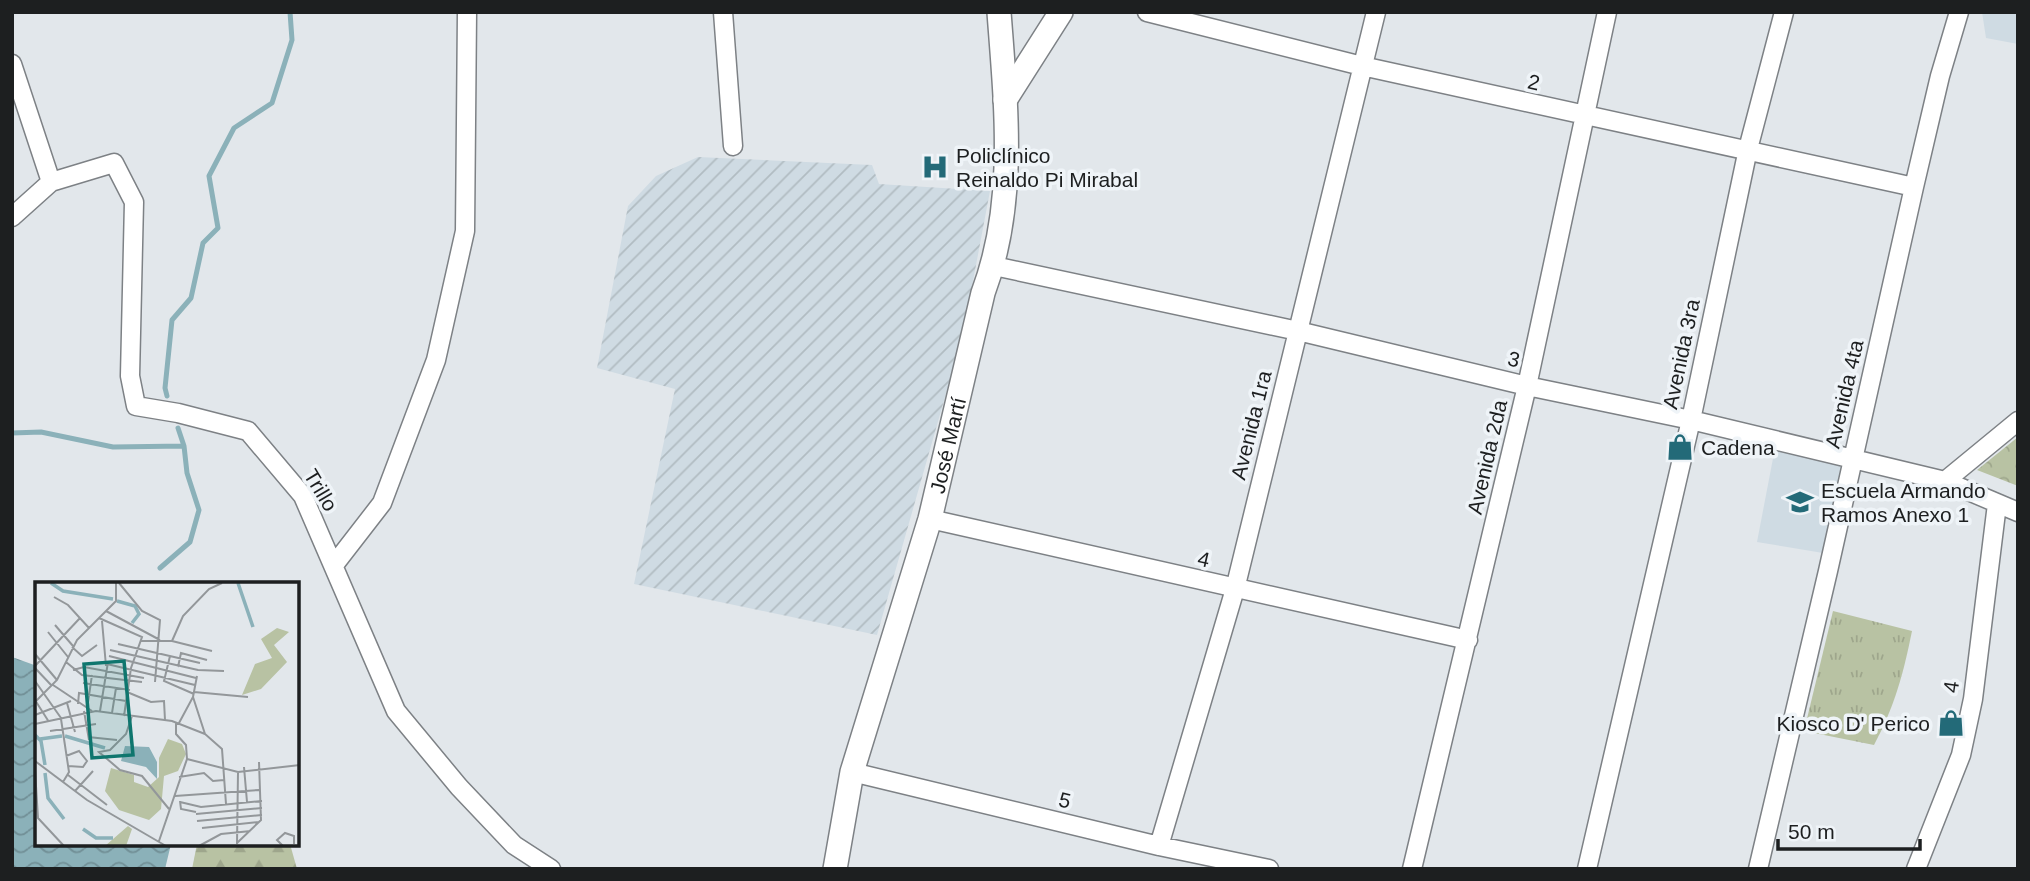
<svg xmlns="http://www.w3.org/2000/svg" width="2030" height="881" viewBox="0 0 2030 881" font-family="Arial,sans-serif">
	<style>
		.built { fill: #cfdbe3 }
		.industrial { fill: url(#industrial-furrows) }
		.grass { fill: url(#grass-tufts) }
		.forest { fill: url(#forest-firs) }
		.park { fill: url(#park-crowns) }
		.water { fill: url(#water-waves) }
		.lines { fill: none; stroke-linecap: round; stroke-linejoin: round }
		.stream { stroke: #8bb1b9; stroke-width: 5 }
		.minor-casing { stroke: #7d8185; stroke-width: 21 }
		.tertiary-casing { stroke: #7d8185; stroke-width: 26 }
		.minor { stroke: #fff; stroke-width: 18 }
		.tertiary { stroke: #fff; stroke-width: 23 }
		.labels { text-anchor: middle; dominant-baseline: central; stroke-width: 7; stroke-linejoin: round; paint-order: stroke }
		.street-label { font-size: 21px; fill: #1d1f20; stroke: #eff4f8 }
		.poi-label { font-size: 21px; fill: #1d1f20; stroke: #eff4f8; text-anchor: start }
		.inset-river { fill: none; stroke: #8bb1b9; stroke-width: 3.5 }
		.inset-road { fill: none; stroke: #93979a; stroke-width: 2 }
		.view { fill: #0f766e; fill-opacity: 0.15; stroke: #0f766e; stroke-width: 3.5 }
		.inset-edge { fill: none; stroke: #1d1f20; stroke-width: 3.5 }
	</style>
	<defs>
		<pattern id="industrial-furrows" width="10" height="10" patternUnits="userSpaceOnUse" patternTransform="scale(1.75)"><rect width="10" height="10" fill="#cfdbe3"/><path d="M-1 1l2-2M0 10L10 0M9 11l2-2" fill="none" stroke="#b1bcc2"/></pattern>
		<pattern id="grass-tufts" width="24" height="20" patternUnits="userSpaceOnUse" patternTransform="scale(1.75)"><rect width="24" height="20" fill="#b8c2a3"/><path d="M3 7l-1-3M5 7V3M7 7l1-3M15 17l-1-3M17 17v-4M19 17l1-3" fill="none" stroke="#9ea68c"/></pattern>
		<pattern id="forest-firs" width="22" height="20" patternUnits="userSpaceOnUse" patternTransform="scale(1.75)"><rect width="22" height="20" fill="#b8c2a3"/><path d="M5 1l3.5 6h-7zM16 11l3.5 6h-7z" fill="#9ea68c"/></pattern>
		<pattern id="park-crowns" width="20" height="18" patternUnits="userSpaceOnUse" patternTransform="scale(1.75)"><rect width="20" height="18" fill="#b8c2a3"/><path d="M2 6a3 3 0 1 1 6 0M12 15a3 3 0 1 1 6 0" fill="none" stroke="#9ea68c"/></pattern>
		<pattern id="water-waves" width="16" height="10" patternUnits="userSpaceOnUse" patternTransform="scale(1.75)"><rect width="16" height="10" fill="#8bb1b9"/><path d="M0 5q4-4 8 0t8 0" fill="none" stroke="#718f96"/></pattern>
	</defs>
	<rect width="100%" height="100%" fill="#e2e7eb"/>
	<path class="built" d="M1982 12H2018V44L1986 38Z
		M1775 448 1844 462 1823 553 1757 542Z"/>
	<path class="industrial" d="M698 157 872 165 879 184 990 191 963 334 877 635 634 584 675 389 597 368 628 206 656 176Z"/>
	<path class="grass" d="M1833 611 1912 631C1903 675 1895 705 1874 745L1804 731Z"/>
	<path class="forest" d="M197 844H290L297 869H192Z"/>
	<path class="park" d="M2018 437V486L1977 470Z"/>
	<path class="water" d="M12 657 37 666V844H171L165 869H12Z"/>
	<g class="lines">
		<path class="stream" d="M167 396 165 388 172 320 191 298 203 243 218 228 209 176 234 128 272 103 292 40 290 12
			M12 433 41 432 113 447 184 446
			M160 568 190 542 199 510 187 473 184 446 178 428"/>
		<defs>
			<path id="minor" d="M723 12 733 146
				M1147 12 1362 66 1914 187
				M12 64 51 182
				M12 217 51 182 114 163 134 202 130 376 136 406 178 413 248 431 303 496 396 711 459 787 514 845 551 869
				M994 266 1298 331 1527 386 1691 420 1945 481 2018 512
				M1945 481 2018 421
				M930 519 1468 640
				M334 565 382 503 436 360 465 231 467 12
				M852 772 1159 846 1269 869
				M1159 846 1235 589 1376 12
				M1412 869 1527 386 1607 12
				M1587 869 1691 420 1748 149 1784 12
				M1758 869 1828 571 1914 187 1940 76 1959 12
				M1916 869 1961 755 1973 699 1997 504"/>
			<g id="tertiary">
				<path d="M1005 100 1061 12"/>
				<path id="s1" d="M835 869 852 772 930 519 983 293C1017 203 1006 106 999 12"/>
			</g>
		</defs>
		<use href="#minor" class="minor-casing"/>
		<use href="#tertiary" class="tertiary-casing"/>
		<use href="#minor" class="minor"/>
		<use href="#tertiary" class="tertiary"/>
	</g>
	<defs>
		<symbol id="hospital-bare" viewBox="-9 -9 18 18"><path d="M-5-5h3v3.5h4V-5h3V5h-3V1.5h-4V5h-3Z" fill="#236a78" stroke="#eff4f8" stroke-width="2.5" paint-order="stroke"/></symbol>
		<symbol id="shop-bare" viewBox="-9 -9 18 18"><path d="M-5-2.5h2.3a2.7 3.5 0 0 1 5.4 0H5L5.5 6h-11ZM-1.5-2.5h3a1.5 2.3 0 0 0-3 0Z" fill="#236a78" stroke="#eff4f8" stroke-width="2.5" paint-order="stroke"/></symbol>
		<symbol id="school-bare" viewBox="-9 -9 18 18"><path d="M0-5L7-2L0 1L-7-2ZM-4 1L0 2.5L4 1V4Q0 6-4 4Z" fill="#236a78" stroke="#eff4f8" stroke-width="2.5" paint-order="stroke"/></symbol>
	</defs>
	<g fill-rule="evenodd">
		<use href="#hospital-bare" x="916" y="148" width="38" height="38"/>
		<use href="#shop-bare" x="1661" y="428" width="38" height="38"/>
		<use href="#school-bare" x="1781" y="483" width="38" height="38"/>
		<use href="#shop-bare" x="1932" y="704" width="38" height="38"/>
	</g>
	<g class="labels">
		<g class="street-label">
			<text transform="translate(1534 82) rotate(13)">2</text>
			<text transform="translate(1681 354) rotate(-78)">Avenida 3ra</text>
			<text transform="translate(1514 359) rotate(13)">3</text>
			<text transform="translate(1844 394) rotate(-77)">Avenida 4ta</text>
			<text transform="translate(1251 425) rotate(-76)">Avenida 1ra</text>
			<text stroke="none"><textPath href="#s1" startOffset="439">José Martí</textPath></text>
			<text transform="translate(1487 457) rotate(-77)">Avenida 2da</text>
			<text transform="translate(321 490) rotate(59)">Trillo</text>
			<text transform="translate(1204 559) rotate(13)">4</text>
			<text transform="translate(1951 687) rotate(-82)">4</text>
			<text transform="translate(1065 800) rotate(13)">5</text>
		</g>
		<g class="poi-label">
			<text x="956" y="155">Policlínico<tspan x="956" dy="24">Reinaldo Pi Mirabal</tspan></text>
			<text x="1701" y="447">Cadena</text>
			<text x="1821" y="490">Escuela Armando<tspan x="1821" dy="24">Ramos Anexo 1</tspan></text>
			<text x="1930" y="723" text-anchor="end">Kiosco D' Perico</text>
		</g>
	</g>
	<g transform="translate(35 582)">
		<rect width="264" height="264" fill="#e2e7eb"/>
		<path d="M242 46 254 50 239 63 252 80 226 107 207 113 220 82 237 76 226 57ZM133 157 147 162 151 172 143 189 129 194 126 227 114 238 84 228 70 209 76 186 99 193V200L113 205 124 195V176ZM93 244 97 247 91 264H70Z" fill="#b8c2a3"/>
		<path d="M90 164 114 165 122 180V197L111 185 86 179Z" fill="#8bb1b9"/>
		<path class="inset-river" d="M16 1 28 9 78 17M203 1 218 45M82 19 100 24 104 32 97 41M0 153 6 159 10 183M30 154 70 166M5 157 27 154M10 191 13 216 29 237M48 247 61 256H78"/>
		<path class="inset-road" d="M84 1 107 29 125 38 120 100M19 15 33 23 54 46M71 29 125 58M64 36 107 55 96 86 89 134M67 39 71 84M20 43 38 64M13 50 33 75M106 59H137L177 69M137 59 148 34 174 7 187 1M83 62 165 81M37 65 47 74 62 63M75 68 163 88 189 89M0 72 22 98M74 74 161 96M135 74 129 99 159 112M31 80 47 93 107 100M72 82 160 103M0 84 45 36M143 85 146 71 172 78M0 86 17 104M38 88 49 85 109 96M0 99 26 136M48 101 95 108M18 103 57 129M92 110 116 120 129 119 130 138M159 110 213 115M158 115 170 152 187 167 191 222M0 118 14 140M0 120 22 98 42 58 81 19V1M32 121 40 150M43 122 44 111 91 119M52 127 57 93M49 129 54 158M65 129 73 80M77 131 81 106M0 133 36 119M97 134 91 152 75 168 64 170 85 188 107 194 134 227M26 137 34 190 28 200M144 141 158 115 162 94M0 142 61 129 137 139 170 152M15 149 61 142M53 155 82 158M31 174 44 169 52 179 48 185 33 184M152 177 203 190 265 183M0 179 52 218 131 264M209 185 212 220M0 188 3 236 29 264M33 193 72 223M144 195 169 191 178 199 189 198M40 209 58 189M140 214 224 208M145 219 146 227 161 230M145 220 166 225 227 219M161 232 227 226M162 239 227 233M167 246 224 240M124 259 152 177 151 163 141 152V141M202 261 226 238 224 180M202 262 203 190M164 264 186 252 216 249M248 264 242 258 250 251 259 254V262"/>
		<path class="view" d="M89 79 98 173 57 176 49 82Z"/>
		<rect width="264" height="264" class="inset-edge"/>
	</g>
	<rect width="2030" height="881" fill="none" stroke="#1d1f20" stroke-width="28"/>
	<path d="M1778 839v10h142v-10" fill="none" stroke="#1d1f20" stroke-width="3.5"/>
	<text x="1788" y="839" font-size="21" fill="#1d1f20" stroke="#eff4f8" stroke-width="5" paint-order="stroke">50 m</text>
</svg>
